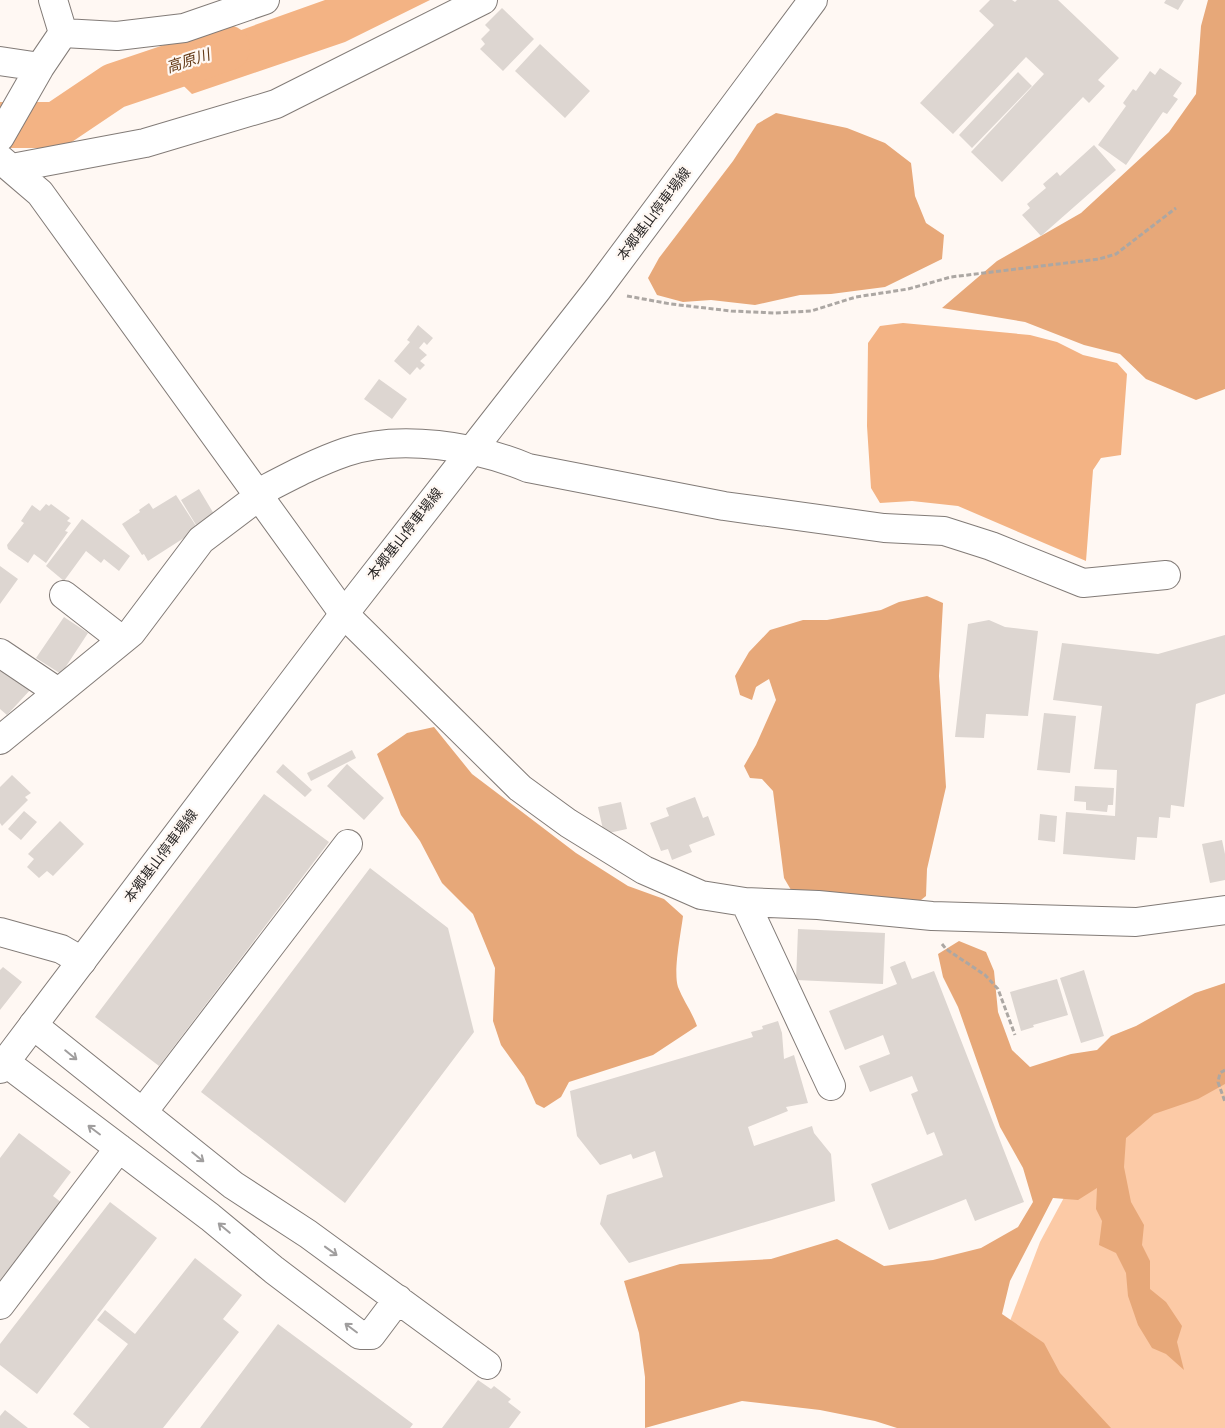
<svg xmlns="http://www.w3.org/2000/svg" width="1225" height="1428" viewBox="0 0 1225 1428" font-family="'Varela Round','Noto Sans JP',sans-serif">
	<style>
		.green { fill: #fccaa6 }
		.forest { fill: #e7a879 }
		.water { fill: #f3b384 }
		.lines { fill: none; stroke-linecap: round; stroke-linejoin: round }
		.river { stroke: #f3b384; stroke-width: 46 }
		.building { fill: #ddd6d1 }
		.minor-casing { stroke: #827b77; stroke-width: 30 }
		.major-casing { stroke: #827b77; stroke-width: 30 }
		.path { stroke: #aca7a3; stroke-width: 3; stroke-dasharray: 5 2.5; stroke-linecap: butt }
		.minor { stroke: #fff; stroke-width: 28 }
		.major { stroke: #fff; stroke-width: 28 }
		.oneway { stroke: #a09e9e }
		.labels { text-anchor: middle; dominant-baseline: central; stroke-width: 4.5; stroke-linejoin: round; paint-order: stroke }
		.street-label { font-size: 14px; fill: #2b2827; stroke: #fff8f3 }
		.water-label { font-size: 15px; font-style: italic; fill: #643a17; stroke: #fff8f3 }
	</style>
	<rect width="100%" height="100%" fill="#fff8f3"/>
	<path class="green" d="M1225 1024V1428H1075L1010 1321 1040 1242 1101 1129Z"/>
	<path class="forest" d="M1208 0H1225V389L1196 400 1146 379 1120 354 1084 345 1025 322 942 308 997 261 1081 213 1169 132 1196 94 1201 26Z
		M776 113 847 128 885 143 911 163 915 196 926 223 944 235 942 259 885 287 831 294 800 295 755 305 711 300 683 302 657 295 648 278 659 258 733 161 757 124Z
		M927 596 943 603 939 676 946 787 927 869 926 896 916 904 794 895 784 878 773 791 762 779 750 778 744 766 756 745 776 700 769 679 756 687 752 700 740 695 735 676 749 652 770 630 803 620H827L881 610 899 602Z
		M434 727 472 774 576 853 628 886 664 899 683 916C681 933 673 971 678 987 683 1000 692 1012 697 1026L653 1055 569 1082 561 1097 544 1108 536 1104 524 1077 501 1045 493 1021 495 968 473 914 442 883 420 841 401 815 377 754 407 733Z
		M959 941 986 952 994 971 998 1012 1012 1050 1030 1067 1071 1054 1097 1050 1111 1036 1136 1026 1195 993 1225 983V1084L1198 1099 1154 1114 1126 1138 1124 1167 1131 1202 1144 1225 1142 1245 1150 1261V1289L1166 1302 1182 1326 1177 1342 1184 1370 1166 1354 1152 1348 1138 1325 1128 1296 1126 1273 1116 1253 1099 1245 1102 1221 1096 1209 1097 1188 1078 1200 1053 1198 1010 1281 1002 1314 1044 1343 1060 1373 1111 1428H897L875 1421 820 1410 742 1401 645 1428V1377L639 1333 624 1281 680 1264 771 1259 837 1239 884 1266 933 1260 981 1248 1018 1227 1033 1202 1023 1168 1000 1127 958 1007 943 977 938 954Z"/>
	<path class="water" d="M325 0H430L345 42 192 94 157 60Z
		M903 323 1030 335 1057 342 1083 355 1117 363 1127 374 1121 455 1101 458 1093 470 1086 561 958 506 912 501 880 503 871 488 867 426 868 343 880 326Z"/>
	<g class="lines">
		<path class="river" d="M0 125H56L114 86 227 48"/>
	</g>
	<path class="building" d="M990 0H1012L1015 2 1017 0H1058L1119 58 1098 80 1105 86 1089 103 1083 97 1002 182 971 152 1044 74 1026 57 953 134 920 103 994 25 979 11Z
		M1166 0H1184L1178 10 1164 3Z
		M502 8 534 39 503 71 480 49 485 44 481 39 490 30 485 25Z
		M540 44 590 91 565 118 515 71Z
		M1160 68 1182 83 1173 96 1178 99 1167 114 1163 112 1126 165 1098 145 1126 106 1123 103 1133 89 1136 91 1150 71 1155 75Z
		M1018 72 1032 86 972 148 959 135Z
		M1094 145 1116 170 1041 236 1022 215 1030 208 1027 204 1046 188 1043 184 1057 172 1060 176Z
		M418 325 433 338 427 345 424 342 419 348 427 355 420 361 425 365 420 370 417 367 410 375 394 361 410 342 407 340Z
		M379 379 407 399 392 419 364 399Z
		M199 489 214 514 196 525 181 500Z
		M176 495 198 529 148 561 144 554 142 555 122 524 140 512 139 510 149 503 153 509Z
		M46 504 49 506 51 504 70 518 67 521 71 523 65 531 68 532 46 563 34 554 28 563 8 549 7 545 24 523 21 521 32 505 40 511Z
		M82 519 130 556 119 571 104 559 101 563 86 551 64 581 46 566Z
		M0 566 18 579 0 604Z
		M64 617 88 633 61 674 36 658Z
		M989 620 1005 627 1038 631 1028 716 986 714 984 738 955 737 968 624Z
		M1225 635V694L1196 704 1184 807 1171 805 1170 818 1159 817 1157 838 1137 837 1135 860 1063 854 1066 812 1115 816 1117 770 1094 769 1102 706 1053 700 1062 643 1158 654Z
		M4 665 31 689 7 715 0 709V670Z
		M1044 713 1076 716 1070 773 1037 770Z
		M352 750 356 758 311 781 307 773Z
		M283 764 312 790 305 797 276 772Z
		M347 764 384 798 364 820 327 786Z
		M12 775 31 793 25 797 28 800 2 826 0 823V787Z
		M1075 786 1114 788 1113 805H1108L1107 812 1086 810V802L1074 801Z
		M264 794 329 842 159 1066 95 1017Z
		M695 797 703 818 708 816 715 835 689 845 692 852 672 860 668 849 661 851 650 823 669 816 666 808Z
		M621 802 627 829 604 834 598 807Z
		M24 811 37 822 21 840 8 829Z
		M1040 814 1057 816 1055 842 1038 840Z
		M60 821 84 844 53 876 47 871 39 878 27 867 34 859 28 854Z
		M1222 840 1225 854V880L1210 883 1202 844Z
		M370 868 448 928 474 1032 345 1203 201 1092Z
		M798 929 885 933 883 984 796 980Z
		M905 961 912 979 934 971 1024 1202 975 1221 966 1199 889 1230 871 1184 943 1155 934 1132 927 1135 911 1094 918 1091 912 1076 870 1092 859 1066 890 1054 883 1035 845 1050 829 1011 897 984 890 967Z
		M3 967 22 982 0 1010V970Z
		M1084 970 1104 1036 1081 1043 1060 978Z
		M1057 979 1068 1015 1033 1025 1034 1027 1021 1031 1010 992Z
		M778 1021 782 1033 784 1059 794 1055 808 1103 786 1107 788 1111 748 1127 754 1146 812 1126 814 1133 831 1154 835 1201 629 1263 600 1224 607 1195 663 1177 655 1151 633 1159 631 1154 600 1165 577 1136 570 1091 753 1037 751 1032 763 1029 762 1026Z
		M19 1133 71 1172 53 1196 74 1212 0 1295V1158Z
		M110 1202 157 1238 37 1394 0 1365V1344Z
		M195 1258 242 1295 223 1319 239 1332 163 1428H90L73 1414 128 1344 97 1320 105 1310 135 1334Z
		M278 1324 413 1424 410 1428H200Z
		M478 1380 491 1389 494 1386 511 1399 508 1402 521 1412 509 1428H442Z
		M5 1410 28 1428H0V1416Z"/>
	<g class="lines">
		<defs>
			<path id="minor" d="M53 0 63 33
				M0 61 40 67
				M0 137 40 67 63 33 117 36 184 28 265 0
				M0 159 40 193 344 614 520 788 568 823 644 870 701 895 745 902 818 905 932 916 1136 922 1225 910
				M12 168 145 143 276 104 483 0
				M256 494C285 479 314 463 346 452 400 434 476 446 528 468L724 506 884 528 944 531 991 546 1083 583 1166 575
				M64 595 122 640
				M0 653 58 692
				M0 740 131 633 201 540 258 497
				M745 902 831 1086
				M0 932 61 949 82 961
				M33 1025 233 1185 308 1234 487 1365
				M5 1062 210 1217 274 1270 360 1335H371L398 1299
				M143 1112 348 844
				M0 1305 119 1148"/>
			<path id="major" d="M0 1069 344 614 597 290 813 0"/>
		</defs>
		<use href="#minor" class="minor-casing"/>
		<use href="#major" class="major-casing"/>
		<path class="path" d="M627 296 671 304 731 311 775 313 811 311 856 297 908 289 951 277 1099 259 1116 254 1176 208
			M942 944 946 949 985 975 998 989 1015 1035
			M1225 1070 1220 1073 1218 1082 1225 1102"/>
		<use href="#minor" class="minor"/>
		<use href="#major" class="major"/>
	</g>
	<defs><path id="oneway-shaft" d="M-6 0H5M1.5-3L5.5 0L1.5 3" fill="none" stroke-width="1.6" stroke-linecap="round" stroke-linejoin="round" transform="scale(1.25)"/></defs>
	<g class="oneway">
		<use href="#oneway-shaft" transform="translate(71 1055) rotate(39)"/>
		<use href="#oneway-shaft" transform="translate(94 1130) rotate(-143)"/>
		<use href="#oneway-shaft" transform="translate(198 1157) rotate(39)"/>
		<use href="#oneway-shaft" transform="translate(224 1228) rotate(-140)"/>
		<use href="#oneway-shaft" transform="translate(331 1251) rotate(36)"/>
		<use href="#oneway-shaft" transform="translate(351 1328) rotate(-143)"/>
	</g>
	<g class="labels">
		<g class="street-label">
			<text transform="translate(654 214) rotate(-53)">本郷基山停車場線</text>
			<text transform="translate(405 534) rotate(-52)">本郷基山停車場線</text>
			<text transform="translate(161 856) rotate(-53)">本郷基山停車場線</text>
		</g>
		<g class="water-label">
			<text transform="translate(188 61) rotate(-18)">高原川</text>
		</g>
	</g>
</svg>
